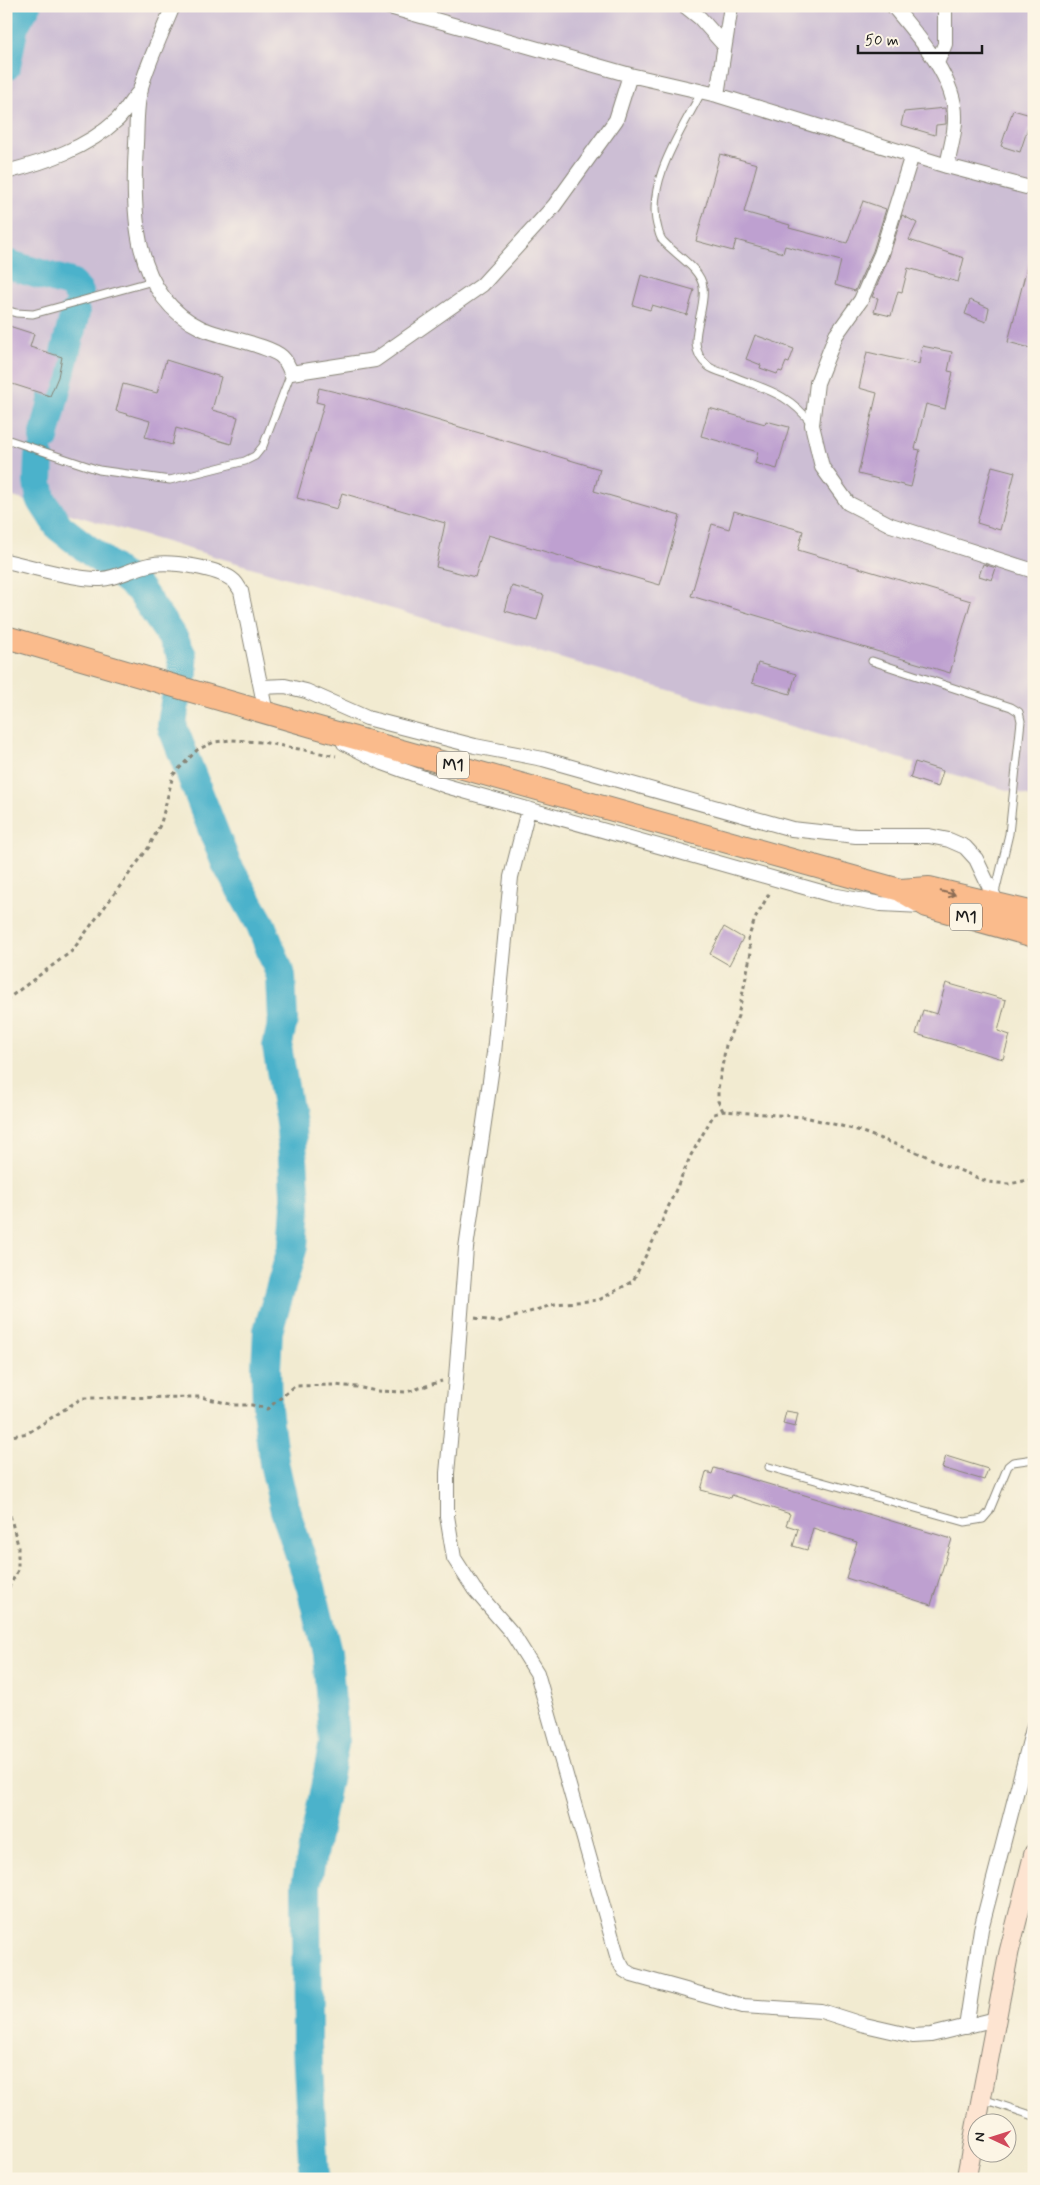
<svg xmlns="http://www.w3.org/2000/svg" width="1040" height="2185" viewBox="0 0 1040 2185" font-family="Mynerve,sans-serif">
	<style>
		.industrial { fill: #ccbed4 }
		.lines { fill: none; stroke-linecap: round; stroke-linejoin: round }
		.river { stroke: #4cb2cb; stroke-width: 30 }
		.building { fill: #bea0d0 }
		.service-casing { stroke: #878476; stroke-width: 9 }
		.minor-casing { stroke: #878476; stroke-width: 16 }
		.secondary-casing { stroke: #878476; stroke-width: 21 }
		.trunk-casing { stroke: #878476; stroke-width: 24 }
		.path { stroke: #878476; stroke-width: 3; stroke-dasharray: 4 4; stroke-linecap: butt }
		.service { stroke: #fff; stroke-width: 7 }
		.minor { stroke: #fff; stroke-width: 14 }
		.secondary { stroke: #fde4d1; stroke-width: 19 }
		.trunk { stroke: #fabb8c; stroke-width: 22 }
		.oneway { stroke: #8b6c54 }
		.labels { text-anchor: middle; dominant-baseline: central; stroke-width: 4; stroke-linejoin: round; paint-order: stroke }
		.shield { fill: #fcf5e5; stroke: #5f5d58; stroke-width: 1 }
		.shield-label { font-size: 16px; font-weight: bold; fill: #1c1c1c }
	</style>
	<rect width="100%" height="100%" fill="#fcf5e5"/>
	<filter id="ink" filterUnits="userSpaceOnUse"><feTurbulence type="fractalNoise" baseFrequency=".02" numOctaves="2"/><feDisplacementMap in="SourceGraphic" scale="10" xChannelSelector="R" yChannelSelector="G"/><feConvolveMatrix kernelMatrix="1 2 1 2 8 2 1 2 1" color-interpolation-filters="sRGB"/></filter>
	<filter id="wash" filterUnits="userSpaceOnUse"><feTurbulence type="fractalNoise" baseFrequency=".0096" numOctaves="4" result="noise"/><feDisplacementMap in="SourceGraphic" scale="20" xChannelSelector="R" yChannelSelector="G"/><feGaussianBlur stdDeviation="1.12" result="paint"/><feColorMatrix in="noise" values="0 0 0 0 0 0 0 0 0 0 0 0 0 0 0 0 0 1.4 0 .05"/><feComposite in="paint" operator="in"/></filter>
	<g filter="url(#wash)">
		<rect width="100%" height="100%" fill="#f2ebd1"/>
		<path class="industrial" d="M6 6H1034V798L6 495Z"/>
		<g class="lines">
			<path class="river" d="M6 66 14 25 26 6
				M6 264 70 283 79 293
				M44 438 75 313
				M39 457 38 482 41 499 59 527 139 589 174 640 182 656 183 673
				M175 702 172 726 226 863 261 925 281 976 283 1020 277 1047 291 1128 296 1207 293 1246 268 1331 266 1368 267 1409 274 1463 285 1510 311 1587 327 1653 334 1743 306 1885 307 2046 314 2179"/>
		</g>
		<g id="blocks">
			<path class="building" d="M945 108 946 124 936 125 935 135 901 125 904 112Z
				M1013 110 1034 116V130L1028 128 1020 152 1001 146Z
				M720 154 757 164 744 212 790 225 789 228 847 243 863 201 886 209 873 251 855 291 835 285 841 261 785 246 783 253 736 240 733 251 696 241Z
				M902 215 917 223 909 240 964 258 958 282 908 268 902 292 898 291 891 316 874 312 878 298 872 297 889 257Z
				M1029 259 1034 260V349L1008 342Z
				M641 275 694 290 687 315 652 305 650 310 633 305Z
				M970 300 989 308 986 322 965 314Z
				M6 325 34 334 30 347 62 357 58 377 50 396 6 382Z
				M755 335 794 349 789 363 786 362 782 372 779 371 777 374 760 368 761 365 746 359Z
				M922 346 952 352 948 371 953 372 945 409 926 404 915 449 920 450 911 487 858 474 877 393 859 388 867 352 919 364Z
				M166 360 221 377 212 410 238 417 231 444 176 428 172 445 145 437 150 421 116 411 123 384 157 393Z
				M319 388 366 399 600 469 594 491 680 516 660 585 488 535 475 577 436 567 445 523 342 493 337 509 297 498 324 404 316 402Z
				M709 408 765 424 766 421 789 427 777 469 755 463 758 452 701 436Z
				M992 466 1015 472 1000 530 977 523Z
				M734 511 803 531 798 550 971 601 950 673 691 596 712 524 729 529Z
				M983 564 996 568 992 580 979 576Z
				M512 586 544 595 537 620 505 611Z
				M758 663 796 674 790 694 752 683Z
				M915 762 943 771 938 787 910 778Z
				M724 927 743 938 729 965 710 954Z
				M946 983 1006 1000 998 1031 1010 1035 1003 1059 916 1034 923 1010 937 1014Z
				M786 1411 798 1413 795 1427 783 1424Z
				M946 1456 988 1469 984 1480 942 1468Z
				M714 1468 952 1539 931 1605 846 1578 857 1542 813 1528 807 1550 793 1546 798 1529 786 1525 790 1514 732 1495 731 1498 701 1490 706 1472 712 1474Z"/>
		</g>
	</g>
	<g filter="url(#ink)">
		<use href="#blocks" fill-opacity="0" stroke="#878476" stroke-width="1"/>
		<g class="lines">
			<defs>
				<path id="service" d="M702 91C682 130 644 184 658 229 659 233 660 239 664 242 676 255 701 269 703 287 707 313 682 346 708 366 714 371 725 373 732 376 767 390 788 393 812 424
					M6 310 16 313 33 314 153 281
					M6 439 99 470 170 480 245 461 255 456 263 446 291 373
					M872 661 1011 707 1019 712 1021 721 1009 834 995 893
					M769 1467 965 1522 983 1519 989 1512 1008 1466 1013 1462 1034 1459
					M983 2099 1034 2116"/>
				<path id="minor" d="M173 6C162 33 149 60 141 87 136 105 137 125 136 144 132 209 132 295 201 328 220 337 270 345 282 357 287 362 289 367 291 373L375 360 482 285 554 206 616 120 630 75
					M386 6 630 75 717 95 947 166 1034 189
					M685 6 700 18 724 45
					M893 6C917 35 955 77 955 116 956 132 950 149 947 166
					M937 63 945 44V6
					M717 95 731 6
					M912 155 881 254 861 300 836 335 817 383 812 425 822 467 848 503 891 525 1034 571
					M6 172C45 162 87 148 117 120 126 111 132 99 141 90
					M6 561C32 567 76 580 101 579 118 578 133 568 149 565 169 560 219 568 234 581 237 584 239 588 241 591L266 713
					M261 687 285 686 306 691 367 718 475 746 543 759 792 829 856 836H929L949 840 965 847 976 859 998 905
					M344 743 383 763 446 786 832 895 881 904 922 906
					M528 810 511 877 494 1053 466 1248 456 1378 447 1473V1516L454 1558 474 1589 512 1633 537 1673 618 1959 624 1970 632 1975 743 2006 821 2011 865 2025 913 2036 931 2035 996 2019
					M966 2027 981 1929 1034 1725"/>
				<path id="secondary" d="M966 2179 1009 1952 1034 1853"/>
				<path id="trunk" d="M6 637 312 726 900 890 927 906 1034 936
					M900 890 929 888 1034 913"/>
			</defs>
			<use href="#service" class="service-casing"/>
			<use href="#minor" class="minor-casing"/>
			<use href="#secondary" class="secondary-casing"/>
			<use href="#trunk" class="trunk-casing"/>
			<path class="path" d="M6 1000 72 951 149 847 161 823 173 775 197 750 214 742 231 740 262 742 336 756
				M723 1111 718 1101V1089L726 1045 738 1016 751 952 748 939 755 919 770 892
				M475 1318 498 1322 555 1304 599 1300 633 1281 656 1235 691 1155 714 1114 723 1111 805 1117 857 1130 924 1155 943 1165 954 1168 988 1182 1009 1184 1034 1179
				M6 1437 28 1433 82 1398 201 1397 234 1405H252L267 1409 295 1386 334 1385 357 1387 376 1391 407 1392 442 1381
				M6 1500 18 1545V1570L6 1593"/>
			<use href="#service" class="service"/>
			<use href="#minor" class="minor"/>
			<use href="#secondary" class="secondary"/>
			<use href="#trunk" class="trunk"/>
		</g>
		<defs><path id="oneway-shaft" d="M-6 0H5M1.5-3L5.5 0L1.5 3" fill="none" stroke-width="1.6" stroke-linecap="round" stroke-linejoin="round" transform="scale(1.25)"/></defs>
		<use class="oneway" href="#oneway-shaft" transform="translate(948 893) rotate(13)"/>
	</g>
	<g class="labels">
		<g class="shield">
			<rect x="437" y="751.5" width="32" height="27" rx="4"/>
			<rect x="950" y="903.5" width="32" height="27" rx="4"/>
		</g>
		<g class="shield-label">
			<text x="453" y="765">M1</text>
			<text x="966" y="917">M1</text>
		</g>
	</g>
	<rect width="1040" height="2185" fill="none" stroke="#fcf5e5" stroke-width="25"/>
	<g transform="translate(992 2138) rotate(274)"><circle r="24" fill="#fcf5e5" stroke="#a29e95"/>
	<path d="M0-4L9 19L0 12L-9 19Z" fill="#d1495b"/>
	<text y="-8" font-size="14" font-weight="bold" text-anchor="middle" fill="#1c1c1c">N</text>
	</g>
	<path d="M858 45v8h124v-8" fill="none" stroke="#1c1c1c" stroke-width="2.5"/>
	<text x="865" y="45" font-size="15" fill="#1c1c1c" stroke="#fcf5e5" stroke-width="4" paint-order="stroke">50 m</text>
</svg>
